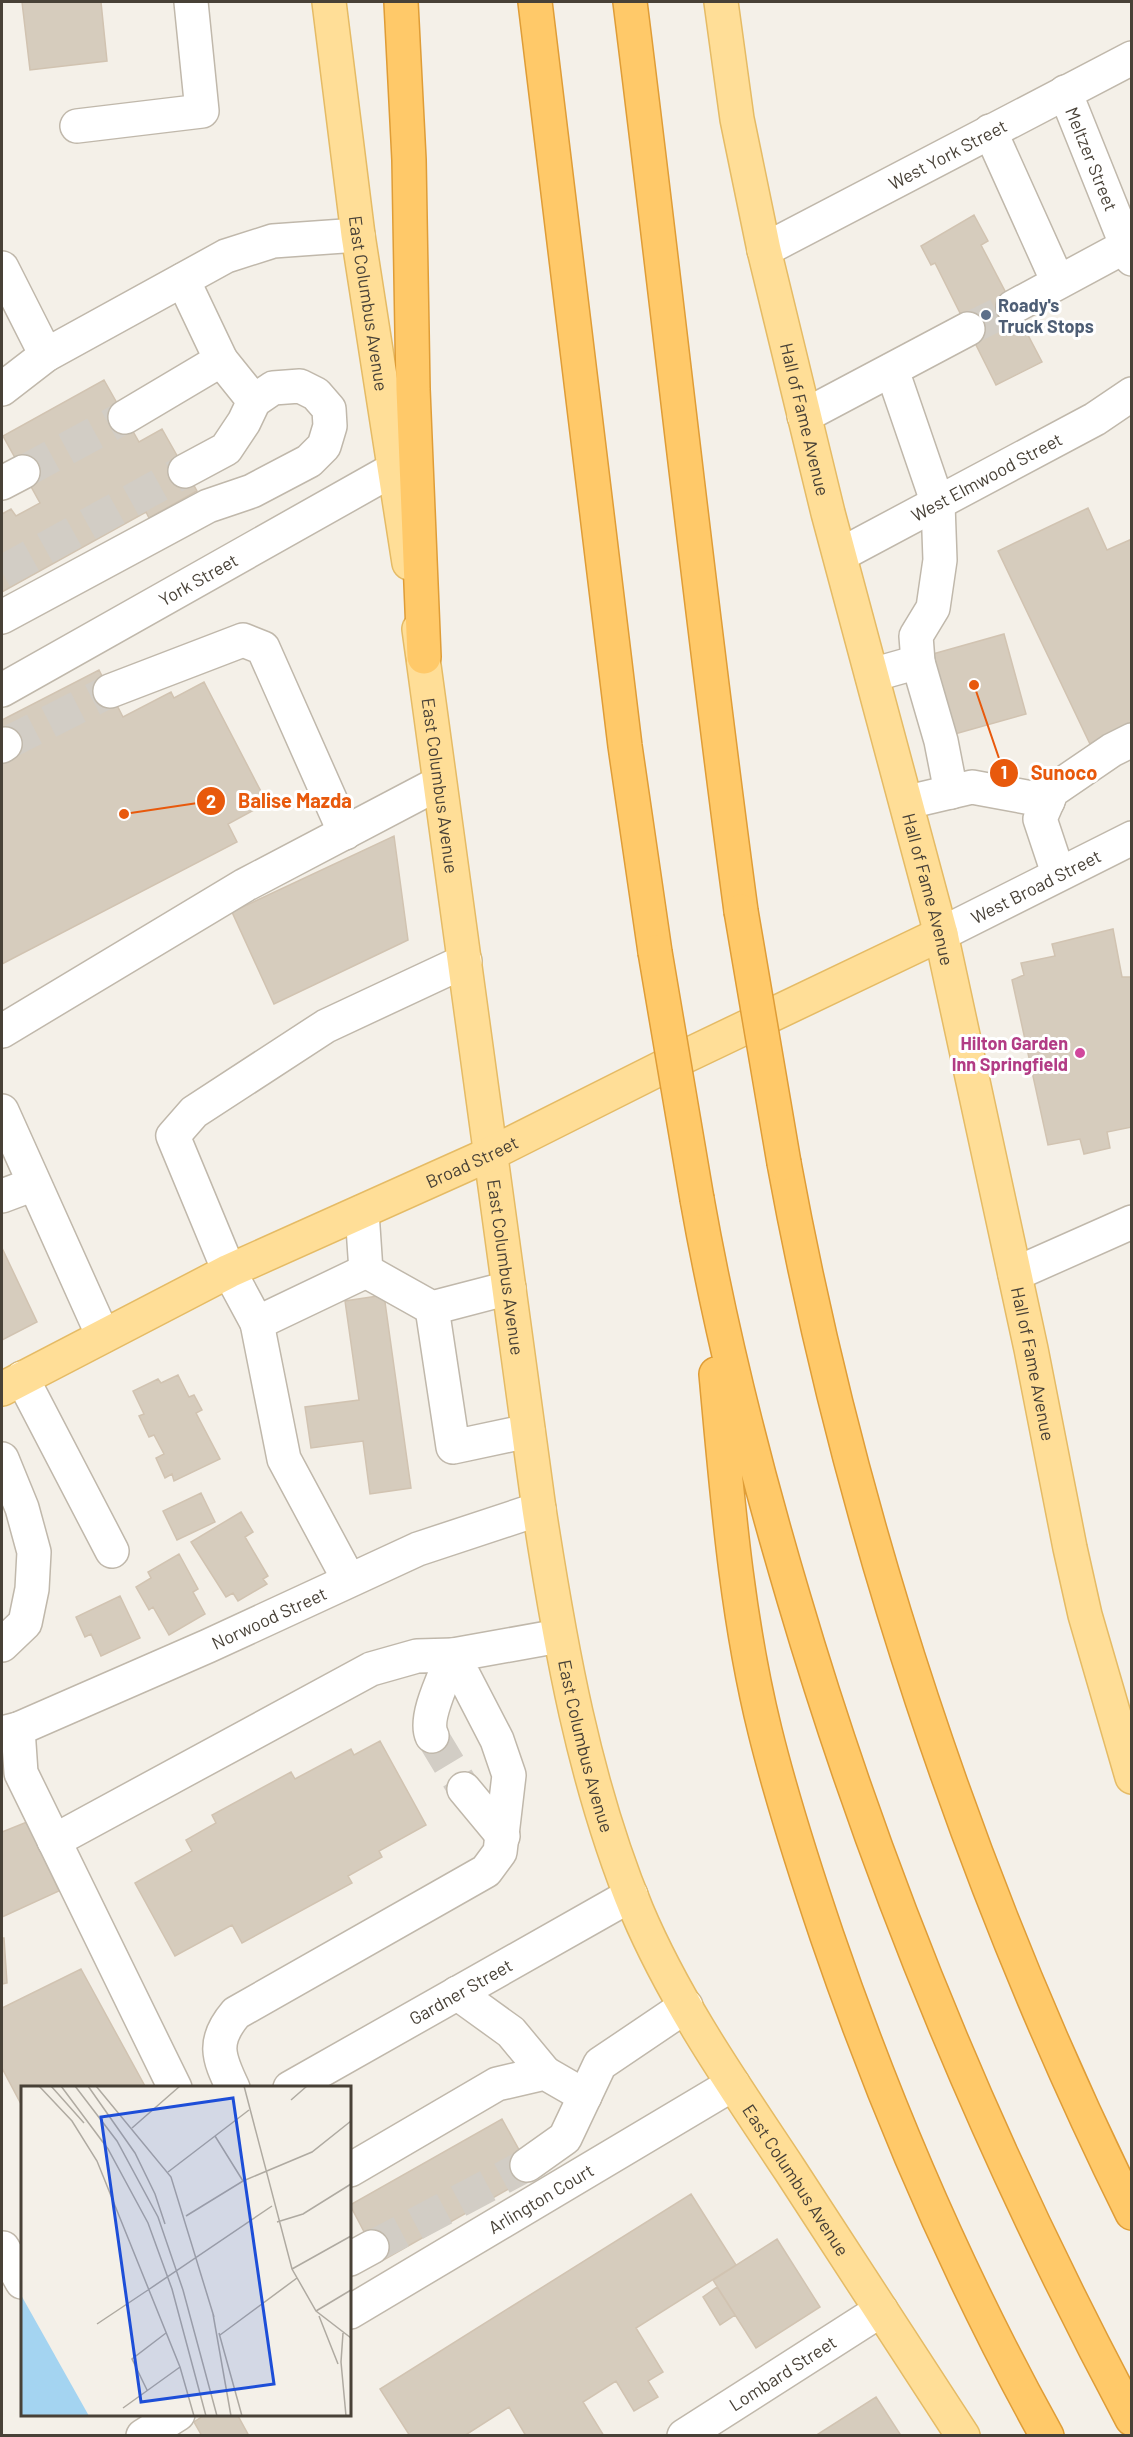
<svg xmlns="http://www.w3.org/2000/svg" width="1133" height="2437" viewBox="0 0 1133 2437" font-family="Barlow,sans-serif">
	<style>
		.building { fill: #d6ccbd; stroke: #d1c3b1; stroke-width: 1.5 }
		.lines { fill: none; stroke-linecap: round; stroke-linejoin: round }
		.minor-tunnel { stroke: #d2cdc5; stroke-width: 33; stroke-dasharray: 33 16; stroke-linecap: butt }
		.minor-casing { stroke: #c0b8ab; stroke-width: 36 }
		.major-casing { stroke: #e5bb65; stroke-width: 36 }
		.highway-casing { stroke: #df9d37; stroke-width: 36 }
		.minor { stroke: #fff; stroke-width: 33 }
		.major { stroke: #ffde97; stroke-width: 33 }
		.highway { stroke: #ffc969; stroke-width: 33 }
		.highway-bridge-casing { stroke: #df9d37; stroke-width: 36; stroke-linecap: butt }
		.highway-bridge { stroke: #ffc969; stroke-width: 33 }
		.service-dot { fill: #5c6f8a; stroke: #fff; stroke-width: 2 }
		.hotel-dot { fill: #d1479c; stroke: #fff; stroke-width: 2 }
		.labels { text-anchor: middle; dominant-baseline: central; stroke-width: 6; stroke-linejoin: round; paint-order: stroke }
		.street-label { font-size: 18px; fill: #484137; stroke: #fff }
		.service-label { font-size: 18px; font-weight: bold; fill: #4e5e75; stroke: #fff; text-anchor: start }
		.hotel-label { font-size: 18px; font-weight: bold; fill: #b23c85; stroke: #fff; text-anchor: end }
		.inset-road { fill: none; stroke: #afaaa1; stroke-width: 1.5 }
		.view { fill: #1d4ed8; fill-opacity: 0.15; stroke: #1d4ed8; stroke-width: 3 }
		.inset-edge { fill: none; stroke: #484137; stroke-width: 3 }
		.leader { fill: none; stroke: #e8590c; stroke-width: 2 }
		.callout-dot { fill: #e8590c; stroke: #fff; stroke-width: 2 }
		.mark-label { font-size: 18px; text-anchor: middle; font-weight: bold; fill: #fff }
		.callout-label { font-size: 20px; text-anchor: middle; font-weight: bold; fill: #e8590c; stroke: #fff; stroke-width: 6; stroke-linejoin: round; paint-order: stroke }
	</style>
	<rect width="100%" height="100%" fill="#f4f0e8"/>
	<path class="building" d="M22 2H101L107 61 30 70Z
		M974 215 988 241 981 245 1042 362 996 385 935 263 931 265 921 246Z
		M104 380 139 442 162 429 197 491 149 518 146 512 2 592V514L11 509 16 516 40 503 3 436Z
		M1088 508 1107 550 1132 539V724L1090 744 998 551Z
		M1004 634 1026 714 944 737 922 657Z
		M99 670 123 717 171 692 174 698 204 682 267 803 228 824 237 842 2 964V747L10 742 2 726V720Z
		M394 836 408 940 274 1004 232 912Z
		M1113 929 1122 977H1132V1127L1107 1132 1110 1148 1084 1154 1080 1139 1048 1145 1012 980 1024 975 1021 963 1055 956 1052 944Z
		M2 1248 37 1322 2 1340Z
		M384 1295 411 1488 370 1494 363 1441 311 1448 305 1407 359 1400 345 1301Z
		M178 1375 189 1397 194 1395 202 1410 196 1413 220 1459 174 1481 172 1474 165 1478 156 1458 164 1454 154 1435 149 1437 139 1416 144 1414 133 1391 158 1379 161 1383Z
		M201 1493 215 1522 177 1540 163 1511Z
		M241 1512 253 1532 245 1537 268 1576 263 1579 267 1584 238 1601 233 1593 226 1597 191 1542Z
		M179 1554 198 1589 193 1592 205 1614 169 1635 153 1607 149 1610 136 1587 151 1578 148 1572Z
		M120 1596 140 1638 101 1656 91 1634 85 1637 76 1617Z
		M380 1741 426 1825 379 1851 382 1857 348 1876 352 1883 242 1943 232 1925 175 1956 135 1883 192 1851 186 1840 216 1823 212 1815 291 1772 295 1779 351 1749 354 1755Z
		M27 1822 59 1891 2 1917V1832Z
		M2 1938H4L7 1983 2 1984Z
		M81 1969 146 2088H22V2106L2 2068V2008Z
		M502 2119 533 2175 380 2262 350 2205Z
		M691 2194 736 2265 636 2328 663 2372 648 2381 658 2397 634 2411 616 2381 583 2402 604 2436H526L509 2407 464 2436H410L380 2389Z
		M777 2239 820 2307 756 2348 713 2280Z
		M717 2287 735 2315 720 2325 703 2297Z
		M876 2397 900 2434 897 2436H815Z
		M206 2414H237L249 2436H202L194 2422Z"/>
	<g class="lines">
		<path class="minor-tunnel" d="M968 329 1013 307
			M23 472 125 417
			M2 572 185 471
			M5 744 110 691
			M432 1736 464 1789
			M372 2247 527 2165"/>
		<defs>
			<g id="minor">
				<path id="s1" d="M1065 92 1132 259"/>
				<path d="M77 126 202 111 191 2"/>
				<path d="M990 131 1058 282"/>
				<path id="s2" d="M764 250 1132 58"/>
				<path d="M2 268 46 355"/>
				<path d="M183 280 221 360 254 401"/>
				<path d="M1013 307 1126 246"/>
				<path d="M892 370 938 504 940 560 933 608 916 636 918 662"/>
				<path d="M2 389 46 355 226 256 273 241 358 235"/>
				<path d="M804 416 968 329"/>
				<path d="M125 417 221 360"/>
				<path d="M2 483 23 472"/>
				<path id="s3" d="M840 555 1095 419 1132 394"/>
				<path d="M2 617 208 506 252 491 309 461 324 446 330 426 329 409 316 394 300 386 273 388 254 401 244 422 226 449 185 471"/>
				<path d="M872 675 918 662 941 741 951 792"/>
				<path id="s4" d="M2 690 394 469"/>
				<path d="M110 691 243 640 263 648 345 833"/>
				<path d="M2 746 5 744"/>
				<path d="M908 802 972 787 1048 801"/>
				<path d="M1058 873 1040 819 1052 791 1112 750 1132 740"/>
				<path id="s5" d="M941 934 1132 838"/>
				<path d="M2 1031 245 885 439 783"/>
				<path d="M2 1111 103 1336"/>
				<path d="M2 1196 34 1184"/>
				<path d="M362 1212 366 1271 432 1308 509 1288"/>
				<path d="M366 1271 257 1323 229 1271 173 1136 194 1112 326 1026 465 961"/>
				<path d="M1015 1274 1132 1222"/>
				<path d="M432 1308 453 1447 528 1431"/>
				<path d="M257 1323 284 1459 349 1580"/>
				<path d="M22 1378 112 1551"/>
				<path d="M2 1459 22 1508 34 1552 32 1589 25 1623 2 1645"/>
				<path d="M18 1729 21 1773 175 2088"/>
				<path id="s6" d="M2 1733 18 1729 208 1646 418 1549 539 1509"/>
				<path d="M464 1789 503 1836"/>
				<path d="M54 1841 371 1669 417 1656 453 1655C446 1674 423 1718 432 1736"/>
				<path d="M457 1993 511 2032 545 2073"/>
				<path d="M233 2088C218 2057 212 2041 236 2013L486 1871 500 1852 509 1775 497 1740 453 1655 559 1636"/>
				<path id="s7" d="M290 2088 631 1895"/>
				<path d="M527 2165 565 2138 600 2064 686 2006"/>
				<path d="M350 2170 497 2084 545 2073 585 2096"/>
				<path d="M3 2248 22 2282"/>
				<path d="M350 2259 372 2247"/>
				<path id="s8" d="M350 2312 733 2084"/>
				<path d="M143 2436 178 2414"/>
				<path id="s9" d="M684 2436 881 2310"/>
			</g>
			<g id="major">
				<path id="s10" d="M329 2 358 235 409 563"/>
				<path id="s11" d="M721 2 737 119 764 250 828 513 941 934 1031 1349 1070 1548 1085 1615 1132 1777"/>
				<path id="s12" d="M419 629 539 1509C560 1645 584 1783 637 1911 676 2003 735 2087 790 2170 848 2258 905 2347 963 2436"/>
				<path id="s13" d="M2 1389 229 1271 490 1154 669 1064 941 934"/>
			</g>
			<path id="highway" d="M401 2 409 160 413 389 424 657
				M535 2 625 746 655 952
				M630 2C668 305 700 608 741 911
				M784 1163C850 1522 970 1886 1132 2213
				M697 1199C721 1334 755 1468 794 1599 878 1884 992 2157 1132 2419
				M716 1374C727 1493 736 1614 765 1731 782 1800 804 1868 827 1936 886 2108 958 2276 1047 2436"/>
		</defs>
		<use href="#minor" class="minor-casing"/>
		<use href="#major" class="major-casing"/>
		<use href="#highway" class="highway-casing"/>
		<use href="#minor" class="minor"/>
		<use href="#major" class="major"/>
		<use href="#highway" class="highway"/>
		<defs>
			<path id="highway-bridge" d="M741 911 784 1163
				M655 952 697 1199"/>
		</defs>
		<use href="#highway-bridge" class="highway-bridge-casing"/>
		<use href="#highway-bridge" class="highway-bridge"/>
	</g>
	<circle class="service-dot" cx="986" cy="315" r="6"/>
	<circle class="hotel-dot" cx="1080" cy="1053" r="6"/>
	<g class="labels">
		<g class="street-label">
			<text stroke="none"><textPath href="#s2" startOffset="207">West York Street</textPath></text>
			<text stroke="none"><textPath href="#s1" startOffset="72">Meltzer Street</textPath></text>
			<text stroke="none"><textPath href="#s10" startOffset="304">East Columbus Avenue</textPath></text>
			<text stroke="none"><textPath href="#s11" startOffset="426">Hall of Fame Avenue</textPath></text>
			<text stroke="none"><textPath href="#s3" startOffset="166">West Elmwood Street</textPath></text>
			<text stroke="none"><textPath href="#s4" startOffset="225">York Street</textPath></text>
			<text stroke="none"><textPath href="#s12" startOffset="158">East Columbus Avenue</textPath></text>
			<text stroke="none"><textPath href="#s5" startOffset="106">West Broad Street</textPath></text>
			<text stroke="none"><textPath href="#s11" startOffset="912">Hall of Fame Avenue</textPath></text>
			<text stroke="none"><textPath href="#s13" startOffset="522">Broad Street</textPath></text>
			<text stroke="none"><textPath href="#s12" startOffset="644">East Columbus Avenue</textPath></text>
			<text stroke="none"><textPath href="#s11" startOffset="1398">Hall of Fame Avenue</textPath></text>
			<text stroke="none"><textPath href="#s6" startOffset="291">Norwood Street</textPath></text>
			<text stroke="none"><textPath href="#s12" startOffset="1130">East Columbus Avenue</textPath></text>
			<text stroke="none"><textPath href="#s7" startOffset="196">Gardner Street</textPath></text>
			<text stroke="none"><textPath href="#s12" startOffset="1616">East Columbus Avenue</textPath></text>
			<text stroke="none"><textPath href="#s8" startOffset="222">Arlington Court</textPath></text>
			<text stroke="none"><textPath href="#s9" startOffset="117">Lombard Street</textPath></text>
		</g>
		<g class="service-label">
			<text x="998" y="305">Roady's<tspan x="998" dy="21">Truck Stops</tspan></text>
		</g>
		<g class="hotel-label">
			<text x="1068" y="1043">Hilton Garden<tspan x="1068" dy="21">Inn Springfield</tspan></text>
		</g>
	</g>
	<g transform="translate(21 2086)">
		<rect width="330" height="330" fill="#f4f0e8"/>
		<path d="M0 209 68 330H0Z" fill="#a4d4f1"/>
		<path class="inset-road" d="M18 0 51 35 76 75 159 281 173 330M30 0 63 37M40 0 87 63 127 137 151 203 185 330M54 0 96 55 137 131 162 204 196 330M67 0 114 67 134 108 144 138M75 0 150 91 193 231M223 0 271 183 295 225 330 252M270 14 286 0M111 42 159 0M194 50 222 95M147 86 228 24M165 130 222 95 291 66 330 35M256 136 282 128 330 98M271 183 330 150M127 204 251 120M295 225 330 204M192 228 210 330M298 230 317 278M76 238 127 204M198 247 221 330M322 247 320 276 325 330M199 249 276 192M126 304 111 273 145 247M102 322 159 281"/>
		<path class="view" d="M212 12 253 298 120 316 80 31Z"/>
		<rect width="330" height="330" class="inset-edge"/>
	</g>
	<path class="leader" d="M974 685L1004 773M124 814L211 801"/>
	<g class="callout-dot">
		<circle cx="974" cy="685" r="6"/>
		<circle cx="124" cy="814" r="6"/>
		<circle cx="1004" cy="773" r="15"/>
		<circle cx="211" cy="801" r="15"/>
	</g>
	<g class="mark-label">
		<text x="1004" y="779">1</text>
		<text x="211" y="808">2</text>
	</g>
	<g class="callout-label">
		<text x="1064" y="780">Sunoco</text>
		<text x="295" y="808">Balise Mazda</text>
	</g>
	<rect width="1133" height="2437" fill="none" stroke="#484137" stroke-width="6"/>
</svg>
